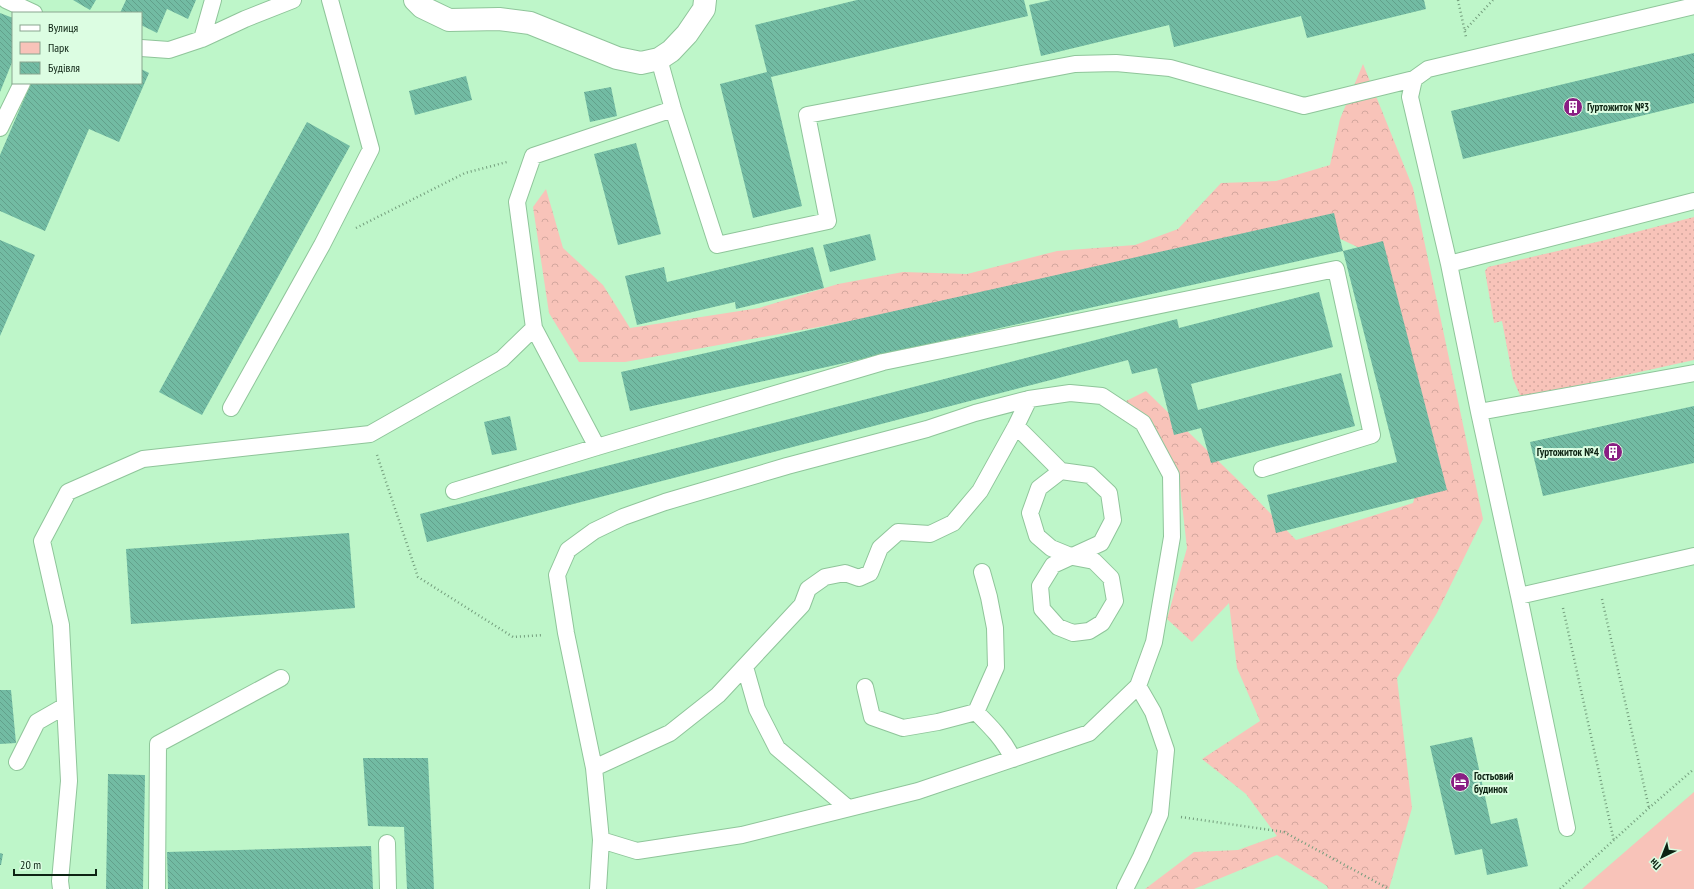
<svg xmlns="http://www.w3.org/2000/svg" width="1694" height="889" viewBox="0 0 1694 889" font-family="'PT Sans Narrow',sans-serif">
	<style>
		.green { fill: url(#green-dots) }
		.forest { fill: url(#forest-crowns) }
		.pitch { fill: #f8c3b9 }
		.building { fill: url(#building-back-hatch) }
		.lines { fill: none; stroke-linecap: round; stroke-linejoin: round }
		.service-casing { stroke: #8fc59a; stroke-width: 18 }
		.minor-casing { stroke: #8fc59a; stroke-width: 24 }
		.path { stroke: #739d7c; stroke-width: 2.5; stroke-dasharray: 1 3; stroke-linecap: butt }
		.service { stroke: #fff; stroke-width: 16 }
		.minor { stroke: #fff; stroke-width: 22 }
		.labels { text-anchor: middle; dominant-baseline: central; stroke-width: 4; stroke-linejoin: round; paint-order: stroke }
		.poi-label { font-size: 11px; font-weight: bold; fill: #0d2313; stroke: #dcfde2; text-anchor: start }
	</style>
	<defs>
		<pattern id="green-dots" width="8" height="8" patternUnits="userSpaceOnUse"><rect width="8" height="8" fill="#f8c3b9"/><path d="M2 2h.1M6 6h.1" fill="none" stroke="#d3a79e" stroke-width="1.8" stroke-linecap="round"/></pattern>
		<pattern id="forest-crowns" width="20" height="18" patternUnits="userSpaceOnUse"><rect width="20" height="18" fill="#f8c3b9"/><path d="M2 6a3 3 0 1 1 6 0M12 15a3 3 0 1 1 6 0" fill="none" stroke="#d3a79e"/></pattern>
		<pattern id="building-back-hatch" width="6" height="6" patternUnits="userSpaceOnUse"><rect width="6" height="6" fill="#72bba3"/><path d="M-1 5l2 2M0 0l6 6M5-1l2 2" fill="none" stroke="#62a08b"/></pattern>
	</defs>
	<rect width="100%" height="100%" fill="#bef6c9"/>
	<path class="green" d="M1694 217V360L1531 396 1520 395 1513 379 1502 321 1494 323 1485 271 1488 267 1601 241Z"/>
	<path class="forest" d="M1363 64 1413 188 1483 519 1437 613 1397 678 1412 808 1389 889H1328L1327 886 1277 855 1194 889H1145L1194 852 1238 850 1277 836 1246 794 1202 759 1260 721 1237 668 1229 603 1192 642 1167 619 1187 548 1179 478 1124 402 1146 391 1242 484 1296 540 1413 503 1432 438 1385 260 1313 226 1017 291 625 362H579L549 313 533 207 546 189 563 248 603 285 630 328 759 308 838 284 903 272 967 274 1057 251 1135 245 1178 229 1221 183 1276 181 1330 165 1340 119Z"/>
	<path class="pitch" d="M1694 792V889H1582Z"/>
	<path class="building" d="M73 0H96L90 10Z
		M126 0H196L188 19 167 9 157 33 141 25V13H120Z
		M857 0H1024L1028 16 771 77 802 206 753 218 720 84 767 72 755 25Z
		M1051 0H1424L1426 9 1307 38 1301 16 1174 47 1169 25 1041 56 1029 5Z
		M0 13 13 18V60L0 92Z
		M1694 53V103L1463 159 1451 111Z
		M141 69 149 73 119 142 89 129 45 231 0 211V155L31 83H141Z
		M466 76 472 100 415 115 409 91Z
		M611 87 617 116 590 122 584 92Z
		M307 122 350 146 202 415 159 392Z
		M636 143 661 234 618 245 594 154Z
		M1334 213 1343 251 630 411 621 372Z
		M870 234 876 260 830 272 823 245Z
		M0 240 35 255 0 336Z
		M1383 241 1447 490 1276 533 1267 495 1397 462 1343 251Z
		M813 247 824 288 736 309 735 302 637 325 625 276 664 267 667 282Z
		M1319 292 1333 347 1191 384 1198 410 1341 373 1355 426 1211 463 1201 428 1174 435 1157 368 1132 374 1128 360 427 542 420 514 1177 319 1179 328Z
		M1694 406V463L1543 496 1530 442Z
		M510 416 517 450 492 455 484 422Z
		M349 533 355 608 131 624 126 549Z
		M0 690H11L16 743 0 744Z
		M1472 737 1491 824 1517 818 1528 866 1487 875 1482 849 1455 855 1430 746Z
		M363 758H428L434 889H407L404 827 368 826Z
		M108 774 145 775 143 889H106Z
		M371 846 373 889H168L167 852Z
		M0 853 3 854 1 865H0Z"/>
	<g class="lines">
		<defs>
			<path id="service" d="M6 0 34 13
				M1694 6 1428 69 1414 79 1410 97 1449 264 1479 412 1519 596 1694 556
				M202 39 213 0
				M141 48 169 50 202 39 245 19 293 0
				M659 59 673 109 717 245 828 221 807 115 1075 64 1116 63 1170 68 1304 106 1414 79
				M0 128 22 83
				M1449 264 1694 201
				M534 328 597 447
				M1070 393 1102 396 1143 423 1171 475 1172 537 1154 642 1138 686 1089 733 918 791 742 835 637 851 601 840 594 768 670 733 718 695 802 605 808 589 825 577 845 573 859 578 870 573 880 548 898 532 930 534 953 523 980 491 1016 426 1029 399Z
				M231 408 322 245 371 149 330 0
				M1479 412 1694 373
				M1016 426 1061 471
				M454 491 597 447 883 362 1336 269 1372 435 1262 469
				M1073 557 1094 561 1111 578 1115 601 1102 623 1089 631 1073 633 1058 627 1042 609 1040 586 1053 565 1101 543 1113 520 1109 493 1090 475 1061 471 1039 488 1030 513 1037 536 1051 548 1073 557
				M1519 596 1567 828
				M745 667 757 709 777 748 848 808
				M865 687 872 717 903 728 938 722 976 712 996 667 995 628 989 597 982 572
				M976 712C991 727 1004 740 1013 759
				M17 762 37 722 65 706
				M594 768 566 633 557 575 568 550 594 531 623 517 665 502 787 466 927 429 975 413 1029 399
				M387 843 388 889
				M61 889 60 881 69 781 61 625 42 541 68 492 143 459 370 434 502 359 534 328 517 202 533 156 673 109
				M157 889 158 744 281 678
				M598 889 601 840
				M1125 889 1141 857 1160 814 1166 750 1153 712 1138 686"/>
			<path id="minor" d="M415 0 422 7 449 20 499 19 530 23 617 58 641 63 659 59 671 51 687 34 704 9 705 0"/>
		</defs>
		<use href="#service" class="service-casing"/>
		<use href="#minor" class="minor-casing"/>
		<path class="path" d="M1458 0 1466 37
			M1465 30 1493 0
			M356 228 465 173 507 162
			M377 455 418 577 513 637 543 635
			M1602 599 1649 808
			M1563 608 1614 841
			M1181 817 1284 832 1389 889
			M1560 889 1649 808 1694 769"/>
		<use href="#service" class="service"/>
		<use href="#minor" class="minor"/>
	</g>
	<defs>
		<symbol id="building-disc" viewBox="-11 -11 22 22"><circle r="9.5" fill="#891e83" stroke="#dcfde2"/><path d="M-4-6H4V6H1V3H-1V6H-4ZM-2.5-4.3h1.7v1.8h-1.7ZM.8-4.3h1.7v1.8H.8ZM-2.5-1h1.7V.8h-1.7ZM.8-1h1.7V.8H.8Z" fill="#fff"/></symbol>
		<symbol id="hotel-disc" viewBox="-11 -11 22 22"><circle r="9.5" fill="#891e83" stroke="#dcfde2"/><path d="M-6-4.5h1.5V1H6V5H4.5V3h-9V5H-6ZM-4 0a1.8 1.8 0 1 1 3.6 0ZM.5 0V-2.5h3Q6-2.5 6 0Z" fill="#fff"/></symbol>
	</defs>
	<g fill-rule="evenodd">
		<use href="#building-disc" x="1562" y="96" width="22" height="22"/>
		<use href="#building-disc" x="1602" y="441" width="22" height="22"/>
		<use href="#hotel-disc" x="1449" y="771" width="22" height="22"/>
	</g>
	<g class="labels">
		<g class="poi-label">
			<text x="1587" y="107">Гуртожиток №3</text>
			<text x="1599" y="452" text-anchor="end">Гуртожиток №4</text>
			<text x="1474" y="776">Гостьовий<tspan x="1474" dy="13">будинок</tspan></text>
		</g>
	</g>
	<rect x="12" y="12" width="130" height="72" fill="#dcfde2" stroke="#89a68f"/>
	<rect x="20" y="25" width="20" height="6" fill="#ffffff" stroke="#89a68f"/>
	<text x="48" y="32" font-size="12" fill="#0d2313">Вулиця</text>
	<rect x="20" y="42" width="20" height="12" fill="#f8c3b9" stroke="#89a68f"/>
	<text x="48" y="52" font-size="12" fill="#0d2313">Парк</text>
	<rect x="20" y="62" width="20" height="12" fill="url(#building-back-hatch)" stroke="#89a68f"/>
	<text x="48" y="72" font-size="12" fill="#0d2313">Будівля</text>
	<g transform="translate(1662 857) rotate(223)" stroke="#dcfde2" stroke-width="3" paint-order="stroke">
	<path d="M0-3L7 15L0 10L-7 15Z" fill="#0d2313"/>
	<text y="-6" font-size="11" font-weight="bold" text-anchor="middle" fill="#0d2313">Пн</text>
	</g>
	<path d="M14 869v6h82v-6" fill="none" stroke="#0d2313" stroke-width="2"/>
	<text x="20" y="869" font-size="12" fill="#0d2313" stroke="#dcfde2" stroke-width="3" paint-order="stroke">20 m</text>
</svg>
